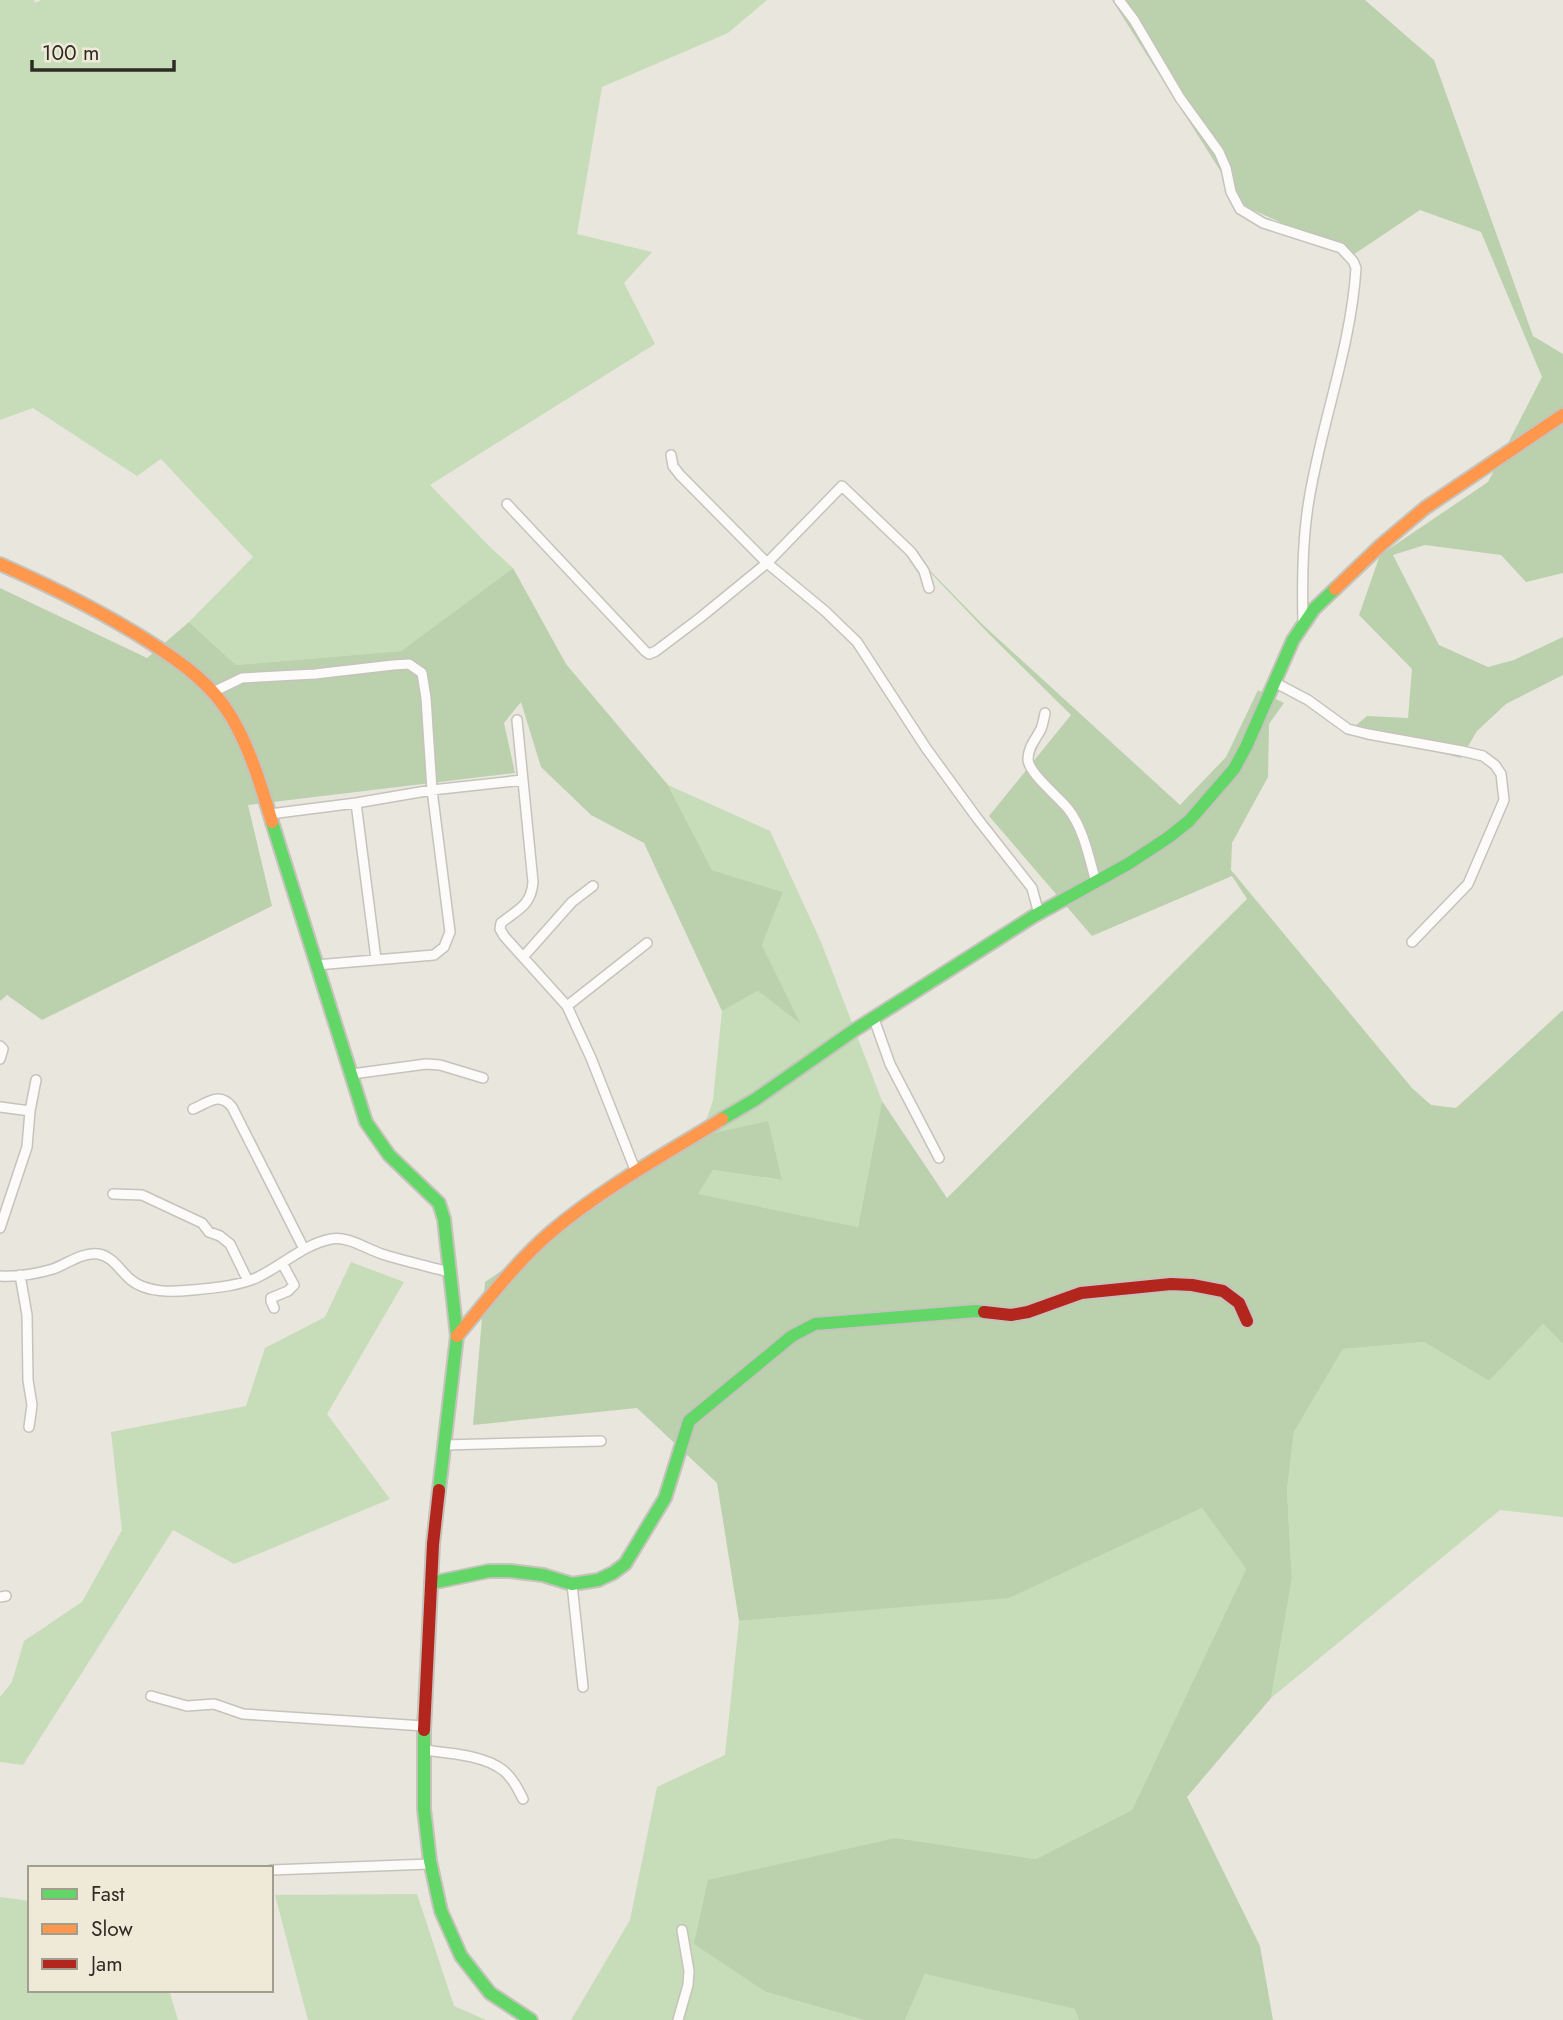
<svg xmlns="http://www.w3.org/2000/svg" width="1563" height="2020" viewBox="0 0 1563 2020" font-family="Jost,sans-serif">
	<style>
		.green { fill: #c7dcb9 }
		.forest { fill: #bbd1ad }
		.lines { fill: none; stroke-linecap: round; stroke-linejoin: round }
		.street-casing { stroke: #c5c3bb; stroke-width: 12 }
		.fast-casing { stroke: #c5c3bb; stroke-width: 16 }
		.slow-casing { stroke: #c5c3bb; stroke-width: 16 }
		.jam-casing { stroke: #c5c3bb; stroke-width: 16 }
		.street { stroke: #fcfbfa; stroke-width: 9 }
		.fast { stroke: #63d668; stroke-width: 12 }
		.slow { stroke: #ff974d; stroke-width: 12 }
		.jam { stroke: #b3261e; stroke-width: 12 }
	</style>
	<rect width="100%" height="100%" fill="#e9e6dd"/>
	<path class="green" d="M0 0H34L35 3 41 0H767L728 33 602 87 577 234 652 252 624 283 655 344 430 485 491 548 513 568 401 651 236 665 189 622 253 557 161 459 137 476 33 408 0 420Z
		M668 785 770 831 821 942 882 1101 858 1227 697 1194 713 1170 781 1180 701 1136 713 1100 722 1011 758 991 800 1022 762 945 783 892 712 870Z
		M351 1262 404 1282 327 1414 390 1499 234 1564 173 1530 23 1765 0 1762V1697L12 1682 24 1641 82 1602 122 1530 111 1432 246 1406 265 1348 325 1317Z
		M1543 1324 1563 1344V1517L1500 1510 1271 1698 1292 1579 1287 1490 1294 1432 1343 1349 1424 1342 1489 1381Z
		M1202 1508 1246 1569 1132 1810 1036 1859 896 1838 766 1992 864 2020H571L630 1920 657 1787 725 1755 739 1621 1009 1597Z
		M417 1894 454 2006 486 2020H308L275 1895Z
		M0 1897 30 1901V1990H169L178 2020H0Z
		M925 1974 1076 2009 1079 2020H905Z"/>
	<path class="forest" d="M1112 0H1365L1434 60 1533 336 1563 354V573L1526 582 1501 555 1425 545 1393 555 1439 645 1488 667 1514 660 1563 637V675L1506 704 1477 731 1461 758 1349 731 1367 716 1408 718 1412 669 1359 615 1380 555 1488 482 1542 377 1481 232 1420 210 1353 255 1242 205Z
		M869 508 982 624 1180 805 1226 757 1258 690 1284 703 1269 724 1268 777 1232 843 1231 870 1412 1088 1431 1105 1456 1108 1563 1010V1344L1543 1324 1489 1381 1424 1342 1343 1349 1294 1432 1287 1490 1292 1579 1271 1698 1187 1797 1260 1946 1273 2020H1079L1075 2009 925 1974 905 2020H864L766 1992 694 1944 708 1880 896 1838 1036 1859 1132 1810 1246 1569 1202 1508 1009 1598 739 1621 717 1483 637 1408 473 1425 485 1282 701 1136 768 1121 782 1180 713 1170 698 1194 858 1227 882 1101 947 1198 1247 899 1232 876 1092 936 989 816 1071 715 988 633Z
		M513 568 566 664 668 785 712 870 783 892 762 945 801 1024 758 991 722 1011 644 843 591 815 541 767 521 702 504 723 515 773 248 805 272 906 42 1020 7 995 0 1001V588L147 658 189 622 236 665 401 651Z"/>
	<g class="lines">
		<defs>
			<path id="street" d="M1119 0 1134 20 1180 98 1219 152 1226 168 1231 192 1240 209 1263 223 1341 248 1353 261 1356 268C1351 349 1320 426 1308 506 1302 545 1302 584 1303 624
				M671 455 673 466 680 475 767 563 825 611 857 642 926 748 977 818 1032 888 1039 914
				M507 504 645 651 649 654 656 651 701 617 767 563 842 486 911 552 924 571 929 588
				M1274 682 1308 700 1348 729 1368 734 1462 751 1483 756 1495 765 1501 774 1504 800 1468 884 1412 942
				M213 692 242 678 315 674 393 665 409 664 422 673 426 698 432 790 450 932 444 947 434 955 316 965
				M1045 713C1044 718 1043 724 1041 729 1036 739 1028 747 1028 759 1028 773 1060 798 1069 810 1084 830 1089 858 1096 882
				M517 720 533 882C531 906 518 909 501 923L500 929 504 936 567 1006 591 1058 636 1172
				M356 803 376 959
				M270 814 356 803 432 790 523 780
				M524 956 572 902 593 886
				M567 1006 647 943
				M874 1019 890 1064 939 1158
				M0 1046 3 1049 0 1059
				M352 1074 426 1064 440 1065 483 1078
				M0 1107 30 1111
				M193 1109C208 1103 219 1091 232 1107L304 1249
				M113 1194 142 1195 202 1223 209 1232 220 1236 230 1244 248 1281
				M0 1228 27 1147 30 1111 36 1080
				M20 1275 27 1315 28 1380 32 1405 29 1427
				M0 1276C17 1277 36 1274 53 1269 67 1264 82 1252 98 1254 113 1256 120 1271 131 1280 147 1293 172 1292 192 1290 214 1288 241 1286 260 1276 284 1264 305 1244 331 1239 349 1236 366 1249 382 1254 404 1261 427 1266 449 1272
				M274 1308 271 1301V1298L288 1291 294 1285 282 1263
				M444 1445 601 1441
				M572 1584 583 1687
				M0 1597 6 1596
				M151 1696 187 1706 214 1704 243 1714 424 1726
				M424 1750C448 1753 485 1755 504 1771 513 1779 518 1789 523 1799
				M271 1870 430 1864
				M678 2020 688 1985 689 1971 682 1930"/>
			<path id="fast" d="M272 822 366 1122 389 1155 439 1203 444 1219 457 1336 439 1490
				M722 1119 756 1099 853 1031 1034 916 1128 864 1169 837 1189 821 1234 769 1246 747 1293 640 1314 609 1335 589
				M431 1583 489 1571H510L543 1575 572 1584 598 1580 613 1573 625 1564 665 1498 689 1421 792 1336 815 1324 976 1311 984 1312
				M424 1730V1809L430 1861 441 1911 461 1956 490 1993 531 2020"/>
			<path id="slow" d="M0 564C52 587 103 612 151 643 182 663 213 685 232 718 251 751 261 786 272 822
				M1335 589 1381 545 1425 508 1563 415
				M457 1336C487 1301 516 1262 551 1232 603 1188 664 1155 722 1119"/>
			<path id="jam" d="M984 1312 1011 1315 1028 1312 1081 1293 1171 1284 1192 1285 1223 1291 1239 1303 1247 1321
				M424 1730 433 1544 439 1490"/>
		</defs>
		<use href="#street" class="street-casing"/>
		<use href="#fast" class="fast-casing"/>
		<use href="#slow" class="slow-casing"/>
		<use href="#jam" class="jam-casing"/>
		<use href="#street" class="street"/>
		<use href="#fast" class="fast"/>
		<use href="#slow" class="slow"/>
		<use href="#jam" class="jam"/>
	</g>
	<rect x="28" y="1866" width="245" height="126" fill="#efead7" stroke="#a19e8f" stroke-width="2"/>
	<rect x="42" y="1889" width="35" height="10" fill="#63d668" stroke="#a19e8f" stroke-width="2"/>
	<text x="91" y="1901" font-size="21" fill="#2d2b24">Fast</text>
	<rect x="42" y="1924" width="35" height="10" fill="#ff974d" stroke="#a19e8f" stroke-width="2"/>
	<text x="91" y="1936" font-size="21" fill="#2d2b24">Slow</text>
	<rect x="42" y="1959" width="35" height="10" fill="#b3261e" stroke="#a19e8f" stroke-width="2"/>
	<text x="91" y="1971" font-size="21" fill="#2d2b24">Jam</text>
	<path d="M32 60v10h142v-10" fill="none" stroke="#2d2b24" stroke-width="3.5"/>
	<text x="42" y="60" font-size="21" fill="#2d2b24" stroke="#efead7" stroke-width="5" paint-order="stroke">100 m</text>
</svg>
